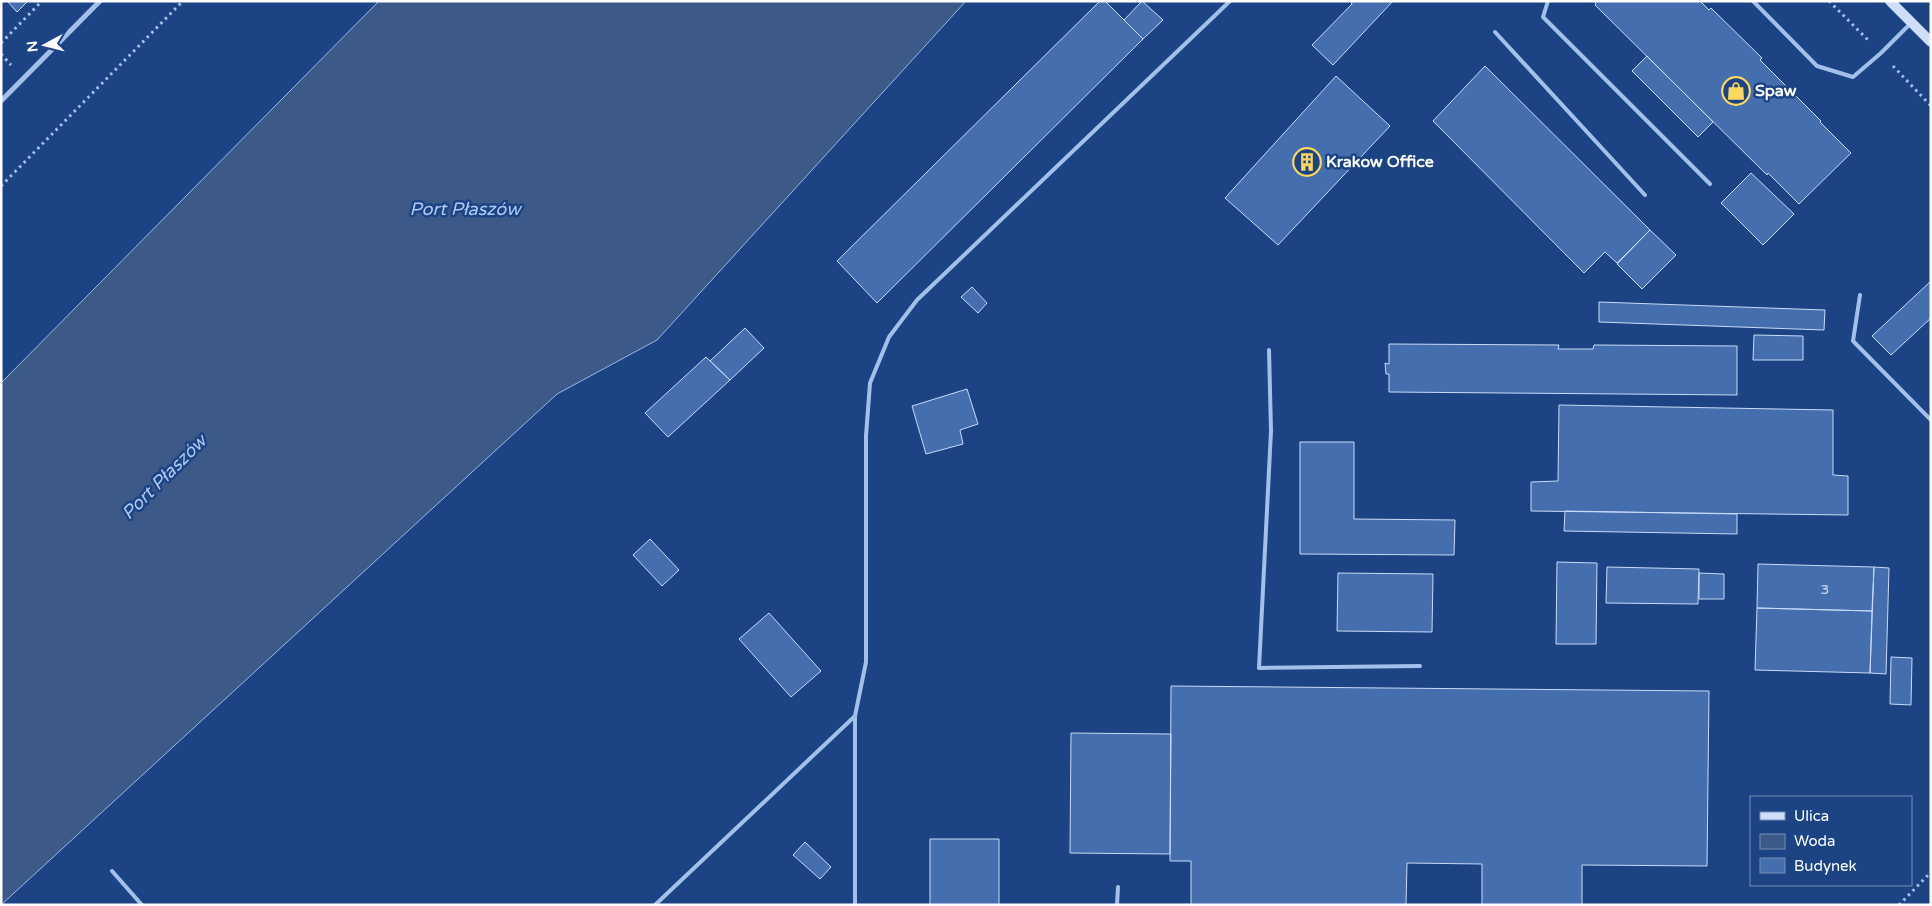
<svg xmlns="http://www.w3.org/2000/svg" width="1932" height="906" viewBox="0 0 1932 906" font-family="'Varela Round',sans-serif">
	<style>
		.water { fill: #3c5988; stroke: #96baec }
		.building { fill: #446ead; stroke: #c8dbf8 }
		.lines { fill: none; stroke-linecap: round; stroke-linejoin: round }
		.path { stroke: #a3c0ea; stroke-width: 3; stroke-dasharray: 2.5 4; stroke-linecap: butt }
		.service { stroke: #a3c0ea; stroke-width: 4 }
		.minor { stroke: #a3c0ea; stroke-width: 5 }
		.secondary { stroke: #cfdef8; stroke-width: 10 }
		.labels { text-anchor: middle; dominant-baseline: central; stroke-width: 5; stroke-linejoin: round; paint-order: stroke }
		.number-label { font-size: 14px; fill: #d0dbea }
		.poi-label { font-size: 16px; font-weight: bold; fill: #fff; stroke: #1c4484; text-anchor: start }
		.water-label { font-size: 18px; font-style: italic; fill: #afcaf2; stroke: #1c4484 }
	</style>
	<rect width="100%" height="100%" fill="#1c4484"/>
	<path class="water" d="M379 1H966L657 340 557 394 1 905V383Z"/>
	<path class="building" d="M7 1H28L17 12Z
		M1100 1H1105L1143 39 877 303 837 261Z
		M1142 1 1163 20 1143 39 1124 20Z
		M1351 1H1393L1333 65 1312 45 1352 4Z
		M1595 1H1700L1709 10 1711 8 1762 58 1760 60 1821 121 1820 122 1851 153 1799 204 1768 173 1767 175 1595 5 1596 3Z
		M1647 56 1713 122 1698 137 1632 71Z
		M1485 66 1650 230 1617 263 1605 252 1584 273 1433 121Z
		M1336 76 1390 126 1278 245 1225 198Z
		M1751 173 1794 214 1763 245 1721 203Z
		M1650 230 1676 255 1642 289 1617 264Z
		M1931 281V318L1891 355 1872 336Z
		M972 287 987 303 978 313 961 297Z
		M1599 302 1825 310 1824 330 1599 322Z
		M745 328 764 348 730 380 710 361Z
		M1754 335 1803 336V360H1753Z
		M1389 344 1559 345 1558 349H1593L1594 345 1737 346V395L1389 392V374H1386L1385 363 1389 364Z
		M706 357 730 380 668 437 645 413Z
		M967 389 978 424 960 430 963 444 926 454 912 406Z
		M1559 405 1833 410V475L1848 476V515L1531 511V482L1558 481Z
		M1300 442H1354V519L1455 520 1454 555 1300 554Z
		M1565 511 1737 514V534L1564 531Z
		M650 539 679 570 662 586 633 555Z
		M1557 562 1597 563 1596 644H1556Z
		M1758 564 1874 567 1872 611 1757 608Z
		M1607 567 1699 569 1698 604 1606 603Z
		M1874 567 1889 568 1886 674 1870 673Z
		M1338 573 1433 574 1432 632 1337 631Z
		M1699 573 1724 574V599H1699Z
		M1757 608 1872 611 1870 673 1755 670Z
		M769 613 821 671 791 697 739 639Z
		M1891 657 1912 658 1911 705 1890 704Z
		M1171 686 1709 691 1707 866 1582 865V905H1482V864L1407 863 1406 905H1191V861H1170Z
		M1071 733 1171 734 1170 854 1070 853Z
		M930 839H999V905H930Z
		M805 842 831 867 820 879 793 855Z"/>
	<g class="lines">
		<path class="path" d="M1829 1 1868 40
			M1 43 42 1
			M1 54 11 65
			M1893 66 1931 106
			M1 186 183 1
			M1899 905 1931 872"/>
		<path class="service" d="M1548 1 1543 17 1710 184
			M1753 1 1817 66 1853 77 1881 53 1911 23
			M1495 32 1645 195
			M1860 295 1853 341 1931 420
			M1269 350 1271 431 1259 668 1420 666
			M855 716V905
			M112 871 142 905
			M655 905 855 716 866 662V436L870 383 889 337 917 300 1230 1
			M1117 905 1118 887"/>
		<path class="minor" d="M1 101 100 1"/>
		<path class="secondary" d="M1890 1 1931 42"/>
	</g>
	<defs>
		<symbol id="shop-ring" viewBox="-11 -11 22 22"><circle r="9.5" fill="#1c4484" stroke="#fbd761" stroke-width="1.5"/><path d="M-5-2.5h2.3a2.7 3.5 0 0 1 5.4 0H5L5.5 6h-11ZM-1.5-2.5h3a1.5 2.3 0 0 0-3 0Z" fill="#fbd761"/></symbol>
		<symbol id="building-ring" viewBox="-11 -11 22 22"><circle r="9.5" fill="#1c4484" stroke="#fbd761" stroke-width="1.5"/><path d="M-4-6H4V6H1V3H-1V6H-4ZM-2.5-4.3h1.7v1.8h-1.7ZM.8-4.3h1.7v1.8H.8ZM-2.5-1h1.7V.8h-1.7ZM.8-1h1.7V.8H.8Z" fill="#fbd761"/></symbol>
	</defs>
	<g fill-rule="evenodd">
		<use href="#shop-ring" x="1720" y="75" width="32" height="32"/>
		<use href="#building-ring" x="1291" y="146" width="32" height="32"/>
	</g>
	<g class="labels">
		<g class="number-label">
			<text x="1825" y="589">3</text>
		</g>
		<g class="poi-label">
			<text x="1755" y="91">Spaw</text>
			<text x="1326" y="162">Krakow Office</text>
		</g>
		<g class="water-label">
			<text x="465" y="209">Port Płaszów</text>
			<text transform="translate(164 477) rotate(-45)">Port Płaszów</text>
		</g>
	</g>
	<rect width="1932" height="906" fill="none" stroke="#ffffff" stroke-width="5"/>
	<rect x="1750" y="796" width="162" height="90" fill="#1c4484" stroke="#778fb5"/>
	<rect x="1760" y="812" width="25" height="8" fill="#cfdef8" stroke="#778fb5"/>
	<text x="1794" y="821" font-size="15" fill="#ffffff">Ulica</text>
	<rect x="1760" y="834" width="25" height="15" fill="#3c5988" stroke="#778fb5"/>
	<text x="1794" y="846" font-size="15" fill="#ffffff">Woda</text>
	<rect x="1760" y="858" width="25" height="15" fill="#446ead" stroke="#778fb5"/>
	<text x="1794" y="871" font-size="15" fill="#ffffff">Budynek</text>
	<g transform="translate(45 45) rotate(263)" stroke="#1c4484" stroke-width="4" paint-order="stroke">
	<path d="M0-4L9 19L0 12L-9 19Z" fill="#ffffff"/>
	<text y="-8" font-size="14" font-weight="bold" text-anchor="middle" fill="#ffffff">N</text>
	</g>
</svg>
